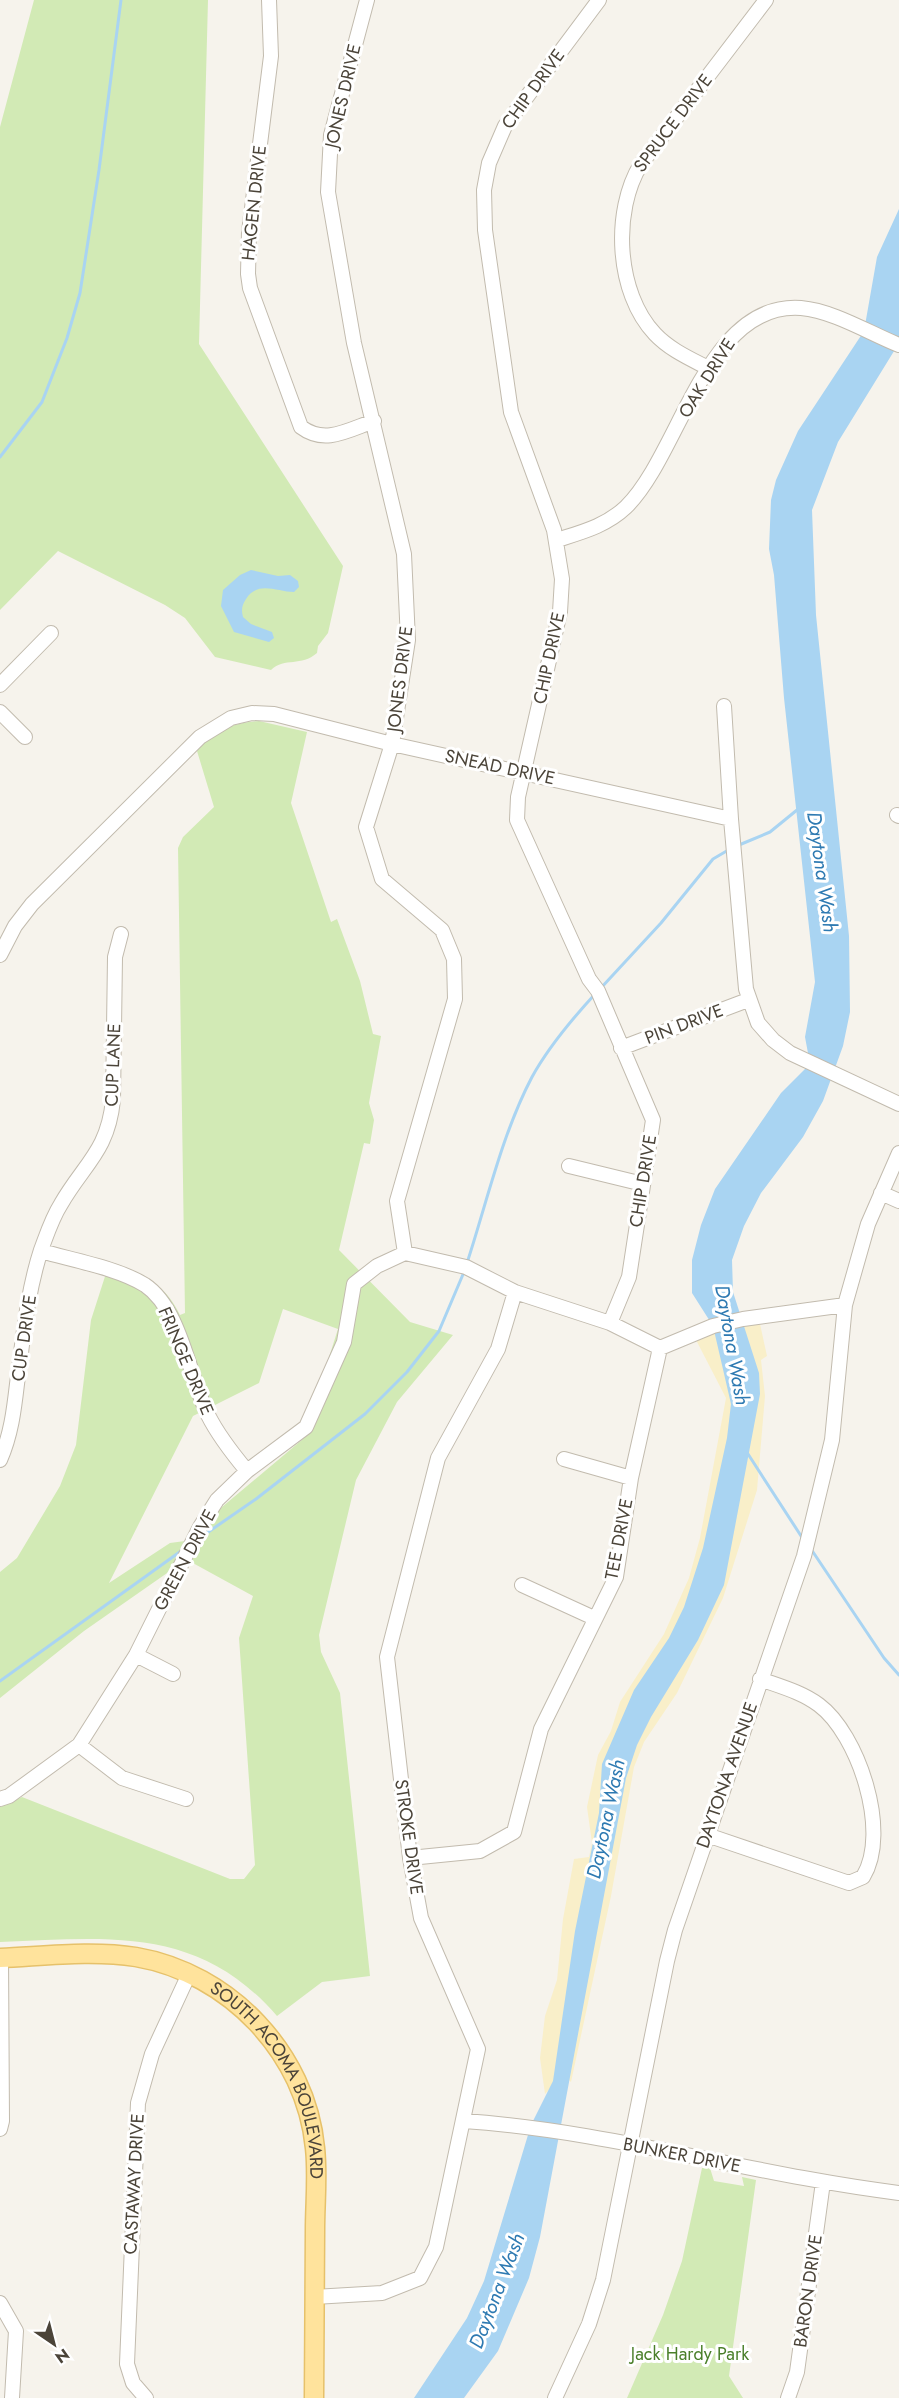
<svg xmlns="http://www.w3.org/2000/svg" width="899" height="2398" viewBox="0 0 899 2398" font-family="Jost,sans-serif">
	<style>
		.green { fill: #d2eab5 }
		.sand { fill: #f9efc9 }
		.water { fill: #a9d4f2 }
		.lines { fill: none; stroke-linecap: round; stroke-linejoin: round }
		.stream { stroke: #a9d4f2; stroke-width: 3 }
		.minor-casing { stroke: #c2bbae; stroke-width: 16 }
		.major-casing { stroke: #e6c16a; stroke-width: 21 }
		.minor { stroke: #fff; stroke-width: 14 }
		.major { stroke: #ffe39c; stroke-width: 18 }
		.labels { text-anchor: middle; dominant-baseline: central; stroke-width: 6; stroke-linejoin: round; paint-order: stroke }
		.street-label { font-size: 18px; fill: #4b4439; stroke: #fff }
		.park-label { font-size: 18px; fill: #4a7f2a; stroke: #fff }
		.water-label { font-size: 20px; font-style: italic; fill: #2e7ab2; stroke: #fff }
	</style>
	<rect width="100%" height="100%" fill="#f6f3ec"/>
	<path class="green" d="M34 0H208L199 344 343 566 328 633 318 646 317 653C301 667 285 657 271 670L215 657 185 618 165 605 58 551 0 610V127Z
		M259 721 307 732 291 803 331 922 337 919 360 981 373 1034 381 1036 369 1103 374 1120 370 1144 364 1143 339 1250 410 1322 453 1335 397 1402 356 1480 319 1635 321 1652 340 1693 370 1976 322 1982 277 2016C198 1925 108 1938 0 1942V1807L22 1797 230 1879H244L255 1865 239 1638 253 1596 191 1562 208 1525 222 1507 303 1439 338 1329 283 1309 259 1383 193 1416 109 1583 170 1543 185 1541 170 1571 84 1631 0 1698V1572L17 1558 60 1486 76 1445 91 1320 109 1264C141 1273 165 1283 180 1315L185 1313 178 848 183 837 214 807 197 751C213 731 234 722 259 721Z
		M702 2168H710L714 2181 744 2186 742 2177 756 2180 729 2376 743 2398H627L663 2315 682 2261Z"/>
	<path class="sand" d="M760 1324 767 1356 761 1360 765 1396 757 1490 723 1598 677 1693 644 1742 634 1767 611 1896 571 2082 564 2075 545 2094 540 2058 545 2016 557 1980 563 1919 574 1859 589 1857 592 1843 587 1807 598 1755 611 1731 620 1702 664 1634 689 1578 700 1538 726 1398 695 1338 726 1328Z"/>
	<path class="water" d="M899 209V343L838 442 812 510 816 615 849 936 850 1012 843 1046 823 1101 803 1137 761 1193 744 1226 732 1260 733 1292 759 1373 760 1394 724 1585 698 1640 651 1717 637 1745 626 1778 540 2237 529 2278 498 2351 464 2398H414L467 2318 484 2281 531 2125 553 2081 575 1931 599 1813 602 1764 634 1690 669 1638 684 1607 703 1548 727 1438 731 1404 713 1326 692 1293V1260L701 1225 715 1189 781 1093 810 1064 805 1037 815 982 784 698 774 575 769 549 771 500 776 480 798 431 864 331 877 257Z
		M251 570 278 576 290 575 298 581 299 587 294 592C277 592 258 580 246 599 242 605 241 610 243 617L251 624 272 632 274 638 269 642 234 632 221 606 223 590 240 575Z"/>
	<g class="lines">
		<path class="stream" d="M0 457 42 402 67 338 80 293 99 170 121 0
			M739 845 770 832 797 810
			M600 989 661 923 713 859 730 849
			M467 1263C487 1202 502 1134 532 1077 549 1046 572 1019 596 993
			M748 1454 803 1539
			M201 1537 256 1499 365 1414 407 1372 439 1331 464 1272
			M811 1549 884 1658 899 1675
			M0 1681 181 1551"/>
		<defs>
			<path id="minor" d="M269 0 271 56 249 232 248 274 250 288 301 427C325 445 348 430 374 421
				M367 0 331 135 328 192 354 343 404 554 408 640 392 744 366 827 382 879 442 930 454 959 455 999 397 1201 405 1253
				M599 0 505 126 489 163 484 190 485 230 511 412 554 530 562 579 560 612 518 797 517 820 589 979 598 991 653 1120 629 1277 610 1323
				M710 369C691 359 670 350 655 334 616 293 612 211 641 164L766 0
				M557 540C582 532 606 526 626 507 681 453 706 301 801 308 834 311 869 333 899 345
				M0 685 51 633
				M724 706 731 819
				M0 712 25 737
				M897 815 899 816
				M0 955 15 926 32 904 200 737 231 718 252 713 274 714 392 744 731 819 746 989 758 1023 773 1040 790 1053 899 1104
				M621 1048 748 1000
				M569 1166 643 1184
				M881 1193 899 1201
				M41 1251C72 1260 118 1268 145 1285 181 1309 189 1377 208 1415 218 1435 232 1453 247 1471
				M660 1348 713 1326 743 1319 845 1305
				M564 1459 631 1478
				M0 1460C11 1435 14 1410 17 1384 23 1339 27 1293 41 1250 47 1234 52 1218 61 1204 84 1164 108 1151 113 1100L115 957 121 934
				M522 1585 594 1618
				M136 1655 173 1674
				M79 1745 122 1778 186 1799
				M0 1799 9 1796 79 1745 136 1655 200 1527 217 1500 247 1471 306 1427 344 1342 354 1284 377 1266 405 1253 466 1267 515 1292 610 1323 660 1348
				M707 1835 849 1883 863 1877C891 1832 858 1734 819 1705 802 1692 779 1686 760 1679
				M410 1858 480 1851 514 1832 541 1729 616 1577 631 1478 660 1348
				M464 2121C611 2131 753 2175 899 2193
				M0 2129 2 2121 1 1958
				M314 2297 382 2293 420 2278 436 2247 478 2049 421 1918 410 1858 387 1657 438 1458 498 1349 515 1292
				M0 2303 16 2331 12 2398
				M146 2398 133 2383 127 2364 138 2103 152 2054 189 1974
				M555 2398 589 2324 603 2280 667 1961 675 1930 804 1556 832 1440 845 1305 868 1224 899 1153
				M788 2398 797 2372 823 2182"/>
			<g id="major">
				<path id="s1" d="M0 1958C45 1956 92 1950 136 1957 229 1973 306 2053 315 2148 318 2175 315 2203 315 2230 315 2286 314 2342 314 2398"/>
			</g>
		</defs>
		<use href="#minor" class="minor-casing"/>
		<use href="#major" class="major-casing"/>
		<use href="#minor" class="minor"/>
		<use href="#major" class="major"/>
	</g>
	<g class="labels">
		<g class="street-label">
			<text transform="translate(533 89) rotate(-54)">CHIP DRIVE</text>
			<text transform="translate(343 96) rotate(-77)">JONES DRIVE</text>
			<text transform="translate(673 123) rotate(-53)">SPRUCE DRIVE</text>
			<text transform="translate(254 203) rotate(-84)">HAGEN DRIVE</text>
			<text transform="translate(707 378) rotate(-58)">OAK DRIVE</text>
			<text transform="translate(549 658) rotate(-78)">CHIP DRIVE</text>
			<text transform="translate(400 679) rotate(-83)">JONES DRIVE</text>
			<text transform="translate(500 767) rotate(12)">SNEAD DRIVE</text>
			<text transform="translate(684 1024) rotate(-21)">PIN DRIVE</text>
			<text transform="translate(113 1065) rotate(-88)">CUP LANE</text>
			<text transform="translate(643 1181) rotate(-81)">CHIP DRIVE</text>
			<text transform="translate(24 1338) rotate(-82)">CUP DRIVE</text>
			<text transform="translate(186 1361) rotate(67)">FRINGE DRIVE</text>
			<text transform="translate(619 1539) rotate(-79)">TEE DRIVE</text>
			<text transform="translate(185 1560) rotate(-62)">GREEN DRIVE</text>
			<text transform="translate(727 1775) rotate(-71)">DAYTONA AVENUE</text>
			<text transform="translate(409 1837) rotate(82)">STROKE DRIVE</text>
			<text stroke="none"><textPath href="#s1" startOffset="333">SOUTH ACOMA BOULEVARD</textPath></text>
			<text transform="translate(682 2155) rotate(11)">BUNKER DRIVE</text>
			<text transform="translate(134 2184) rotate(-87)">CASTAWAY DRIVE</text>
			<text transform="translate(808 2291) rotate(-82)">BARON DRIVE</text>
		</g>
		<g class="park-label">
			<text x="690" y="2354">Jack Hardy Park</text>
		</g>
		<g class="water-label">
			<text transform="translate(822 872) rotate(82)">Daytona Wash</text>
			<text transform="translate(732 1345) rotate(80)">Daytona Wash</text>
			<text transform="translate(606 1819) rotate(-78)">Daytona Wash</text>
			<text transform="translate(497 2291) rotate(-69)">Daytona Wash</text>
		</g>
	</g>
	<g transform="translate(54 2344) rotate(145)" stroke="#ffffff" stroke-width="4.5" paint-order="stroke">
	<path d="M0-4.5L10 22L0 15L-10 22Z" fill="#4b4439"/>
	<text y="-9" font-size="16" font-weight="bold" text-anchor="middle" fill="#4b4439">N</text>
	</g>
</svg>
